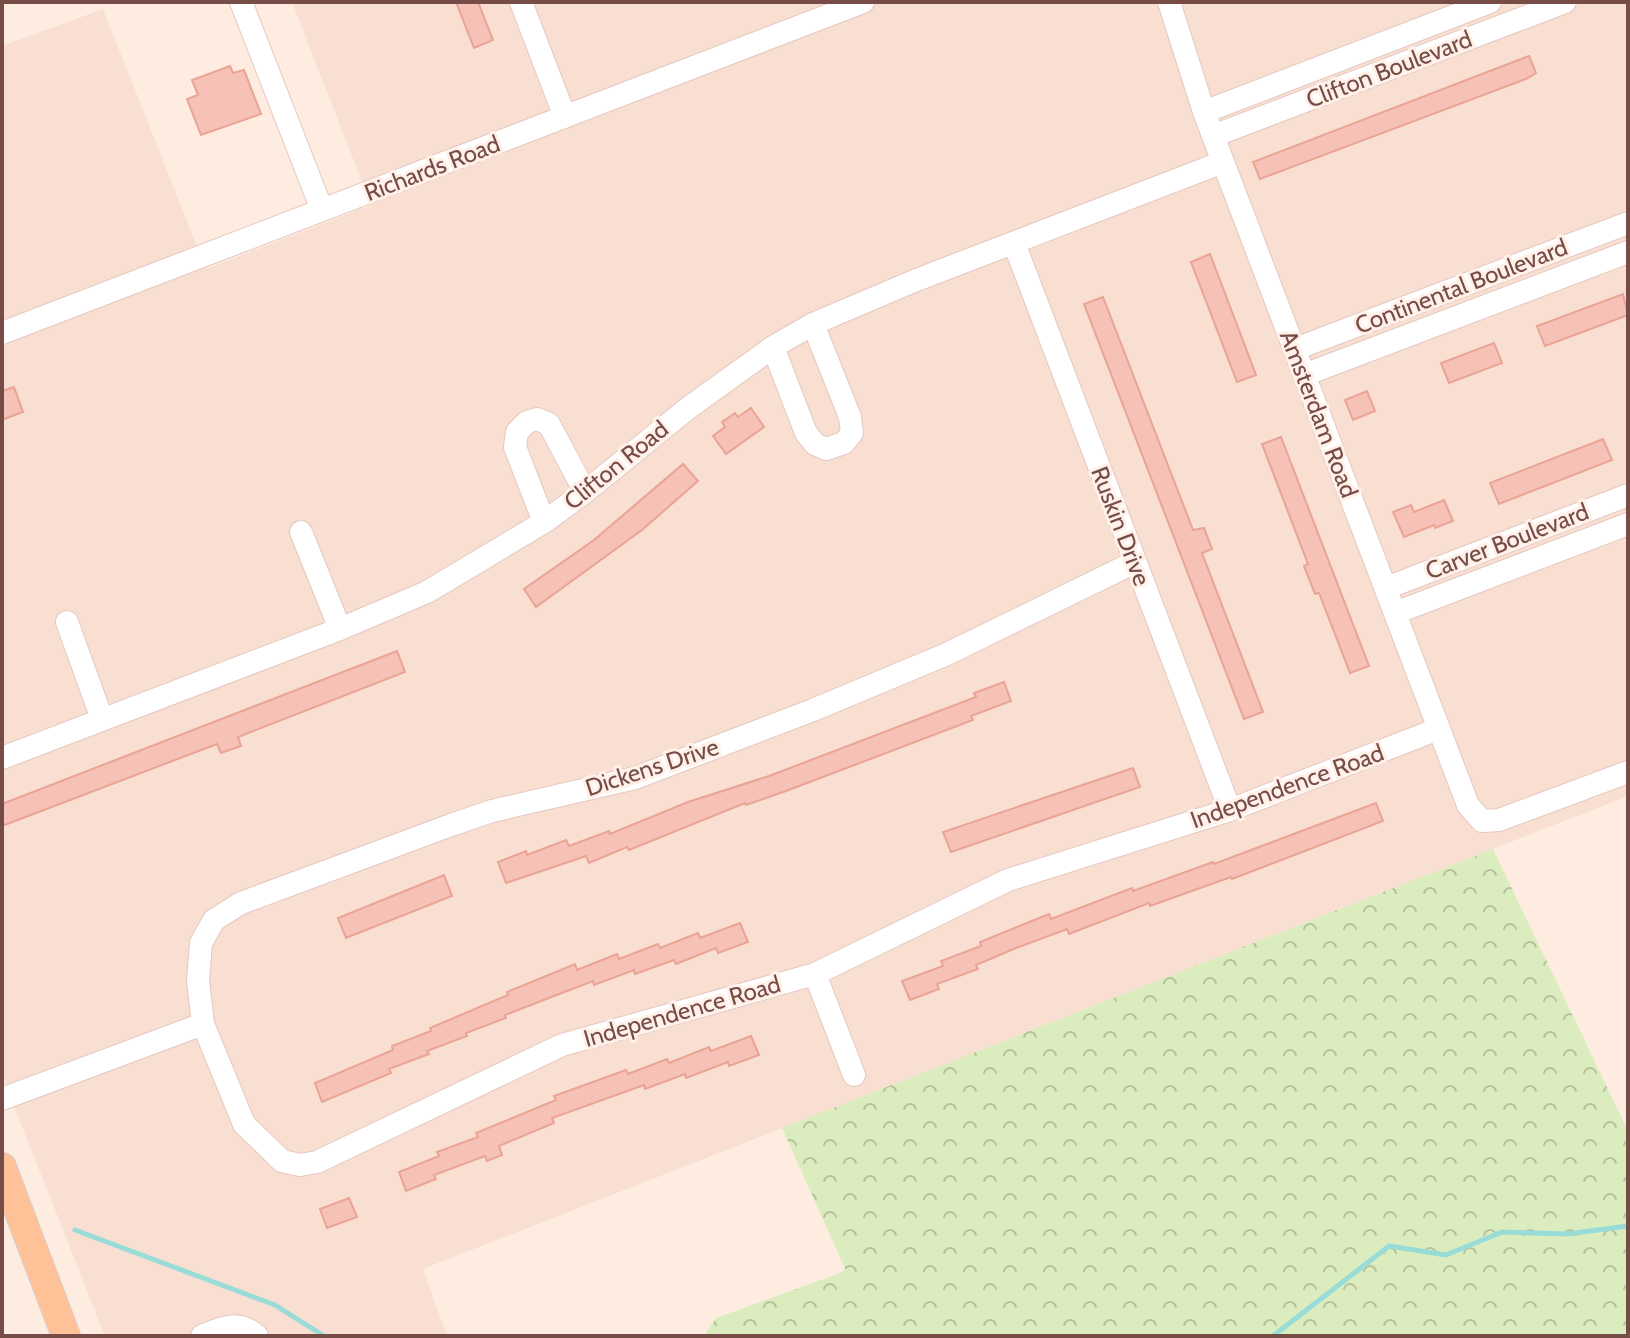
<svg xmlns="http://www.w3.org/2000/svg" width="1630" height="1338" viewBox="0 0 1630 1338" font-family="Cabin,sans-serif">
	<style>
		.residential { fill: #f8dfd2 }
		.forest { fill: url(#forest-crowns) }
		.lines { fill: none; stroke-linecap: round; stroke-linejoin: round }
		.stream { stroke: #99dcd7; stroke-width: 5 }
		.building { fill: #f6c1b6; stroke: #eaa395; stroke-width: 2 }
		.minor-casing { stroke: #e5c8bf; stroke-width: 24 }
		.major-casing { stroke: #d9cdcb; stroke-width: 30 }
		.minor { stroke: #fff; stroke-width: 22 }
		.major { stroke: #ffc197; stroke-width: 28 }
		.labels { text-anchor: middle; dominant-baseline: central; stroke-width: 6; stroke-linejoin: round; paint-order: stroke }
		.street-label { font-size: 24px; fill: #774c46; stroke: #fff1e9 }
	</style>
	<defs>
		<pattern id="forest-crowns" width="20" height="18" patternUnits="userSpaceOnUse" patternTransform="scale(2)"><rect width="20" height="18" fill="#dbedbe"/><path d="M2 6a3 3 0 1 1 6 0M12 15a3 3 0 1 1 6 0" fill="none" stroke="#b6c29c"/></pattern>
	</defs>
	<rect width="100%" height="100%" fill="#feece1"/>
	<path class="residential" d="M292 2H1628V796L423 1269 447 1336H105L2 1076V46L103 9 206 269 371 205Z"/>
	<path class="forest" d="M1493 849 1628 1131V1336H704L716 1318 846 1271 782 1128Z"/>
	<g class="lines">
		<path class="stream" d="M75 1230 275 1305 324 1336
			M1273 1336 1389 1246 1446 1255 1502 1232 1567 1234 1628 1226"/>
	</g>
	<path class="building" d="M456 2H478L493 40 474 48Z
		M1529 56 1536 73 1526 79 1260 179 1253 162Z
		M230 66 233 73 244 70 261 114 201 135 187 99 198 95 192 80Z
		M1210 254 1256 375 1237 382 1191 262Z
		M1623 294 1628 315 1545 346 1537 326Z
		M1103 297 1193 530 1204 528 1212 549 1202 553 1263 712 1244 719 1084 304Z
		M1494 343 1502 363 1449 383 1441 363Z
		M14 387 23 412 2 420V391Z
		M1367 391 1375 411 1353 420 1345 400Z
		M751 408 764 427 726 454 713 436 725 427 722 422 735 413 738 417Z
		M1281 437 1369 666 1350 673 1319 593 1315 594 1304 566 1308 564 1262 444Z
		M1603 439 1612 460 1499 504 1490 483Z
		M683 464 698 481 642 530 536 607 524 589 594 540Z
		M1444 500 1453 521 1435 528 1434 525 1404 537 1393 512 1411 505 1414 512Z
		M397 651 405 672 238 737 241 746 221 753 217 744 2 826V804Z
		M1004 682 1011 701 971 716 973 720 786 791 746 805 745 803 629 850 627 847 589 863 586 856 506 883 498 862 526 851 527 855 566 840 569 846 609 831 610 834 688 802 769 776 976 697 974 693Z
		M1133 768 1140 787 951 852 943 832Z
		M1376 803 1383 821 1232 879 1231 877 1150 906 1149 903 1069 934 1067 929 1016 948 976 965 978 969 937 984 939 989 910 1000 902 981 943 966 941 961 981 946 980 942 1049 914 1051 919 1132 888 1133 891 1213 862 1214 864Z
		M444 875 452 896 346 938 338 918Z
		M740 923 748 942 718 953 716 948 676 964 674 960 635 974 634 970 594 985 593 981 554 996 505 1015 506 1018 466 1033 467 1036 427 1051 429 1054 389 1069 391 1073 322 1102 315 1083 393 1050 392 1046 431 1031 430 1028 508 995 507 992 575 964 577 970 617 954 619 959 658 944 660 948 698 933 700 938Z
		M751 1036 759 1055 729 1066 728 1062 686 1078 685 1074 645 1089 644 1085 552 1118 554 1123 499 1146 502 1155 487 1161 485 1156 434 1175 436 1179 406 1191 399 1172 439 1156 437 1152 478 1137 476 1133 556 1100 554 1096 626 1070 628 1074 667 1059 669 1063 709 1047 711 1051Z
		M349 1198 357 1217 327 1228 320 1209Z"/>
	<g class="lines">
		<defs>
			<path id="minor" d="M241 2 322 210
				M521 2 565 117
				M1169 2 1204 112 1468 805 1482 821 1499 820 1628 772
				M1204 112 1490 2
				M1213 136 1565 2
				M1014 243 1230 810
				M2 333 863 2
				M773 347 806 433 815 444 826 449 844 443 852 433 850 417 813 324
				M1295 349 1628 223
				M1304 375 1628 252
				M544 522 515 447 517 432 527 422 537 419 549 424 585 492
				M301 532 340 629
				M1135 562 947 654 813 710 635 778 492 811 451 825 241 903 214 920 201 943 198 980 203 1024 244 1124 282 1161 300 1165 317 1162 562 1045 815 974 1008 880 1230 810 1438 729
				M1386 588 1628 495
				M1395 613 1628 524
				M67 622 102 719
				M2 758 340 629 427 592 544 522 585 492 687 409 773 347 813 324 914 281 1223 162
				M815 974 854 1075
				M2 1099 203 1024
				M202 1336C221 1328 239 1319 257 1336"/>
			<path id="major" d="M2 1167 66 1336"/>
		</defs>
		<use href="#minor" class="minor-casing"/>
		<use href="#major" class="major-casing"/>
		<use href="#minor" class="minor"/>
		<use href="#major" class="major"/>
	</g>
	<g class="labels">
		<g class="street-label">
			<text transform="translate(1389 69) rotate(-21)">Clifton Boulevard</text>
			<text transform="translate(432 168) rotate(-21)">Richards Road</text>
			<text transform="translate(1461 286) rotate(-21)">Continental Boulevard</text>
			<text transform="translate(1319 414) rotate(69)">Amsterdam Road</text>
			<text transform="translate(616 465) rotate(-39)">Clifton Road</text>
			<text transform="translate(1121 526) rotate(69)">Ruskin Drive</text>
			<text transform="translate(1507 541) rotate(-21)">Carver Boulevard</text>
			<text transform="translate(652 767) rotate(-18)">Dickens Drive</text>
			<text transform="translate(1287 786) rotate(-20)">Independence Road</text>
			<text transform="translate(682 1011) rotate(-16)">Independence Road</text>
		</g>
	</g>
	<rect width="1630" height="1338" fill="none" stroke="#774c46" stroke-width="8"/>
</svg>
